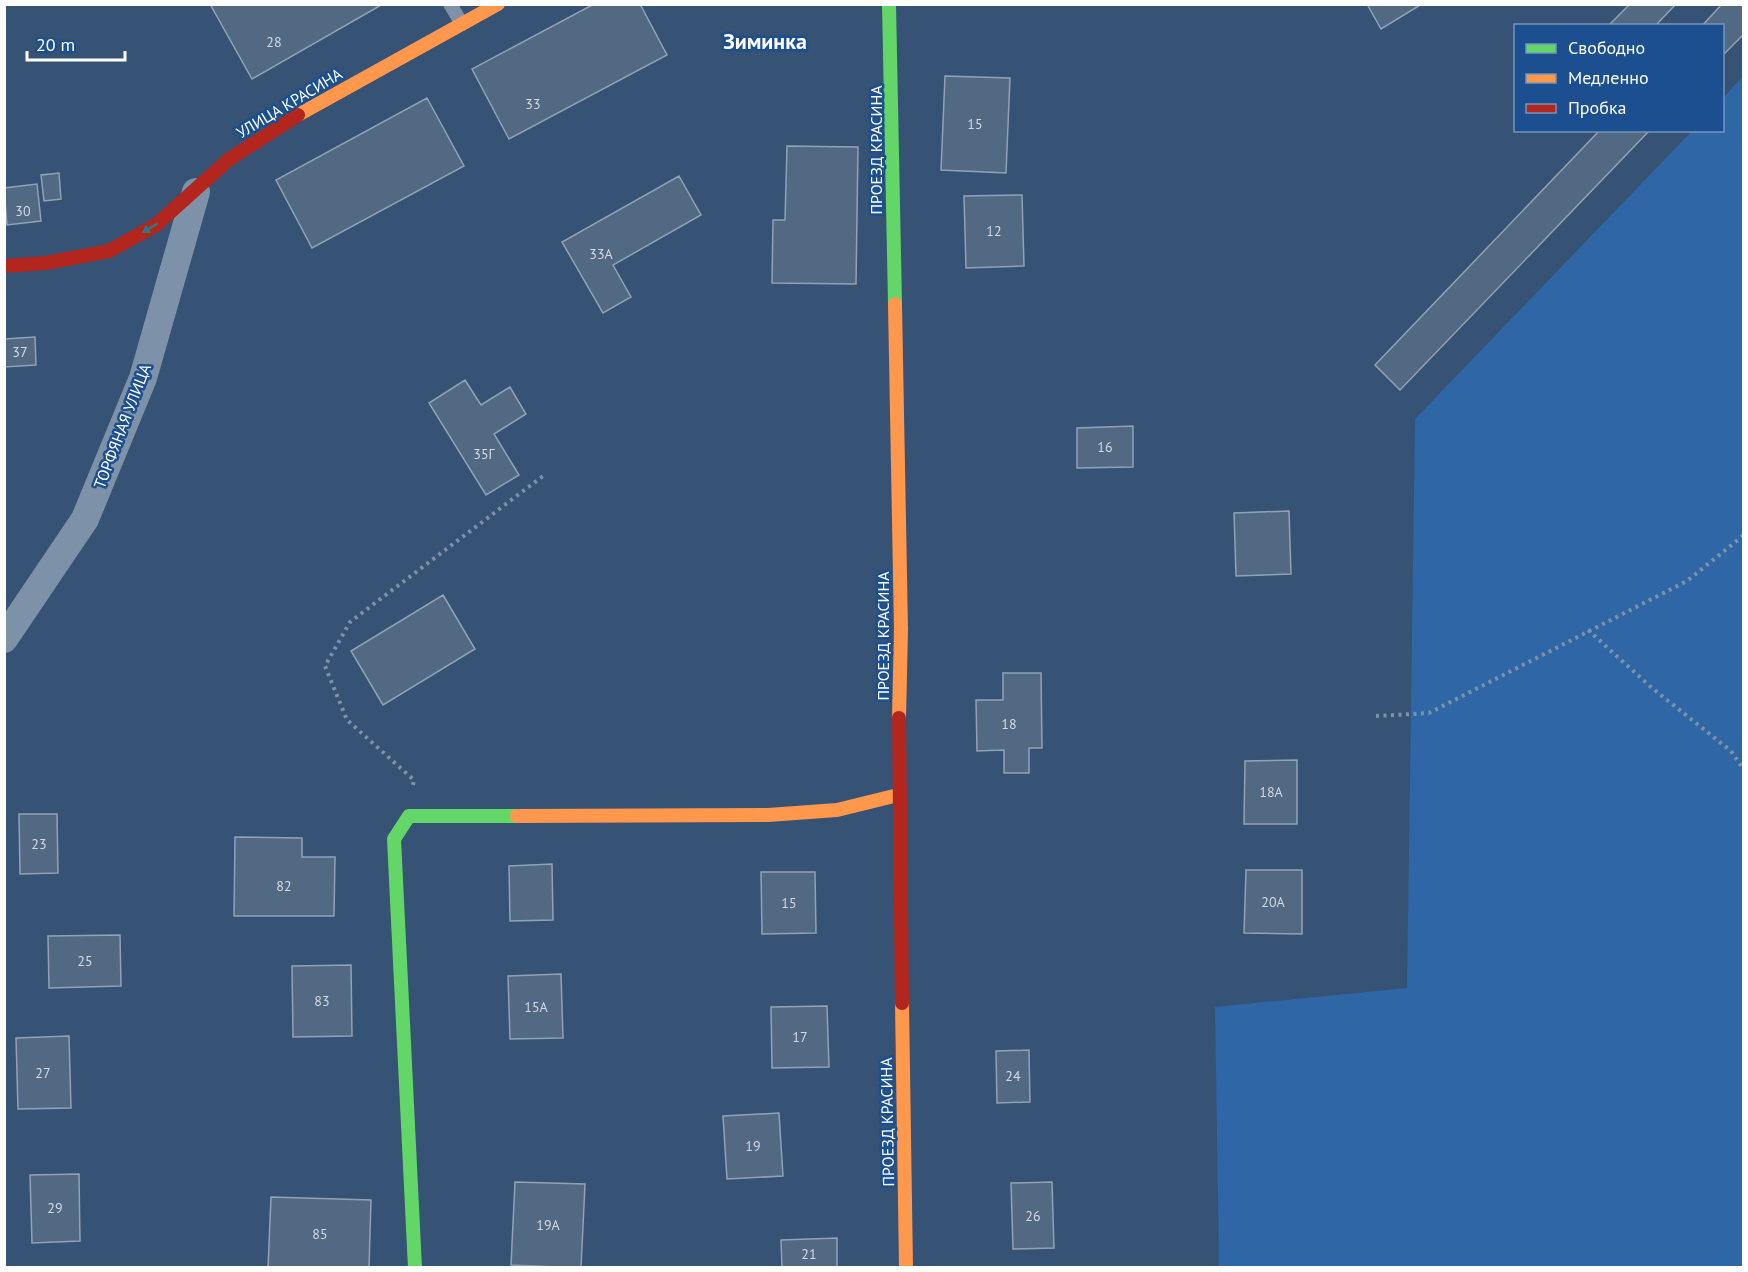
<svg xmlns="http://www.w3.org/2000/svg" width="1748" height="1272" viewBox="0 0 1748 1272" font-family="'PT Sans',sans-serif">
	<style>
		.green { fill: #2f66a5 }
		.building { fill: #526984; stroke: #92a2b6; stroke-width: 1.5 }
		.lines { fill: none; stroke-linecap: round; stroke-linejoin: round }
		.path { stroke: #7d92a8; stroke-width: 4; stroke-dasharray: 3 4.5; stroke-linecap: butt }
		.lane { stroke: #7d92a8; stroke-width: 14 }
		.street { stroke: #7d92a8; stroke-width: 28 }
		.fast { stroke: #63d668; stroke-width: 14 }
		.slow { stroke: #ff974d; stroke-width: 14 }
		.jam { stroke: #b3261e; stroke-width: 14 }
		.oneway { fill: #317883 }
		.labels { text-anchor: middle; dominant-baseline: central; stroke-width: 5; stroke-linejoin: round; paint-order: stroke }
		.number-label { font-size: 14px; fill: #d4dae0 }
		.street-label { font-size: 16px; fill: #fff; stroke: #1b4f8f }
		.district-label { font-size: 22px; font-weight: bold; fill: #fff; stroke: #1b4f8f }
	</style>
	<rect width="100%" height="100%" fill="#365274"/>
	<path class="green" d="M1743 76V1267H1219L1215 1007 1407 988 1415 419 1692 131 1722 130 1723 98Z"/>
	<path class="building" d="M210 4H383L252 79Z
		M594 4H640L667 55 509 139 472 69Z
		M1367 4H1422L1381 29Z
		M1630 4H1676L1655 26H1608Z
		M1722 4H1744V34L1722 56V26H1702Z
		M945 76 1010 78 1006 173 941 170Z
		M427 98 464 166 312 248 276 180Z
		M1600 130H1650L1400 390 1375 365Z
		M787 146 858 147 856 284 772 283 773 220H785Z
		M59 173 61 199 44 201 41 175Z
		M679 176 701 215 613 265 631 297 603 313 562 242Z
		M37 184 41 221 7 225 4 188Z
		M1022 195 1024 266 966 268 964 196Z
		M35 337 36 365 4 367V339Z
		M465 380 481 405 510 387 526 414 494 434 519 475 486 495 429 403Z
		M1133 426V467L1077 468V428Z
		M1289 511 1291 574 1236 576 1234 513Z
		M443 595 475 649 383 705 351 651Z
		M1003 673H1041L1042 748H1029V773H1004V750L977 751 976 700H1003Z
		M1297 760V824H1244L1245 761Z
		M19 814H57L58 873 20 874Z
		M235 837 302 838V857H335L334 916H234Z
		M552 864 553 920 510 921 509 866Z
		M1246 870H1302V934L1244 933Z
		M761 872H815L816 933 762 934Z
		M120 935 121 986 49 988 48 936Z
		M351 965 352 1036 293 1037 292 966Z
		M561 974 563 1038 510 1039 508 976Z
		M827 1006 829 1067 772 1068 771 1007Z
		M69 1036 71 1108 18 1109 16 1038Z
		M1029 1050 1030 1102 997 1103 996 1051Z
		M779 1113 783 1176 727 1179 723 1116Z
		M79 1174 80 1241 32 1243 30 1175Z
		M515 1182 585 1184 581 1268 511 1265Z
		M1052 1182 1054 1248 1013 1249 1011 1183Z
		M271 1197 371 1200 369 1268H268Z
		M837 1238V1268H782L781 1240Z"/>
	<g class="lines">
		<path class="path" d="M1588 630 1652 688 1731 751 1744 770
			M1376 716 1429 713 1687 581 1744 535
			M413 785 414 780 347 720 325 666 350 622 543 476"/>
		<path class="lane" d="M450 4 462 24"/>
		<path class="street" d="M4 639 85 519 143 378 196 192"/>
		<path class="fast" d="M889 4 895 304
			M415 1268 394 839 409 816H517"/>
		<path class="slow" d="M298 115 498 4
			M895 304 901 629 899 718
			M517 816 768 815 837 810 898 795
			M902 1003 906 1268"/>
		<path class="jam" d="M4 266 46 263 109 251 156 225 228 160 298 115
			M899 718 902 1003"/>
	</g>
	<defs><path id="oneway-solid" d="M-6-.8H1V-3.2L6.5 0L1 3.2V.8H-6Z" transform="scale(1.5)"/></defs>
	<use class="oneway" href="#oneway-solid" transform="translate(150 228) rotate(149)"/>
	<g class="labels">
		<g class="number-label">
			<text x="274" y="42">28</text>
			<text x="533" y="104">33</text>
			<text x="975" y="124">15</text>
			<text x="23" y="211">30</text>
			<text x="994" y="231">12</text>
			<text x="601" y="254">33А</text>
			<text x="20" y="352">37</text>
			<text x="1105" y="447">16</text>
			<text x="484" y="454">35Г</text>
			<text x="1009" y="724">18</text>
			<text x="1271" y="792">18А</text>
			<text x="39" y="844">23</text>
			<text x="284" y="886">82</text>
			<text x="1273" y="902">20А</text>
			<text x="789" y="903">15</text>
			<text x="85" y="961">25</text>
			<text x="322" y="1001">83</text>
			<text x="536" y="1007">15А</text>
			<text x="800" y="1037">17</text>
			<text x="43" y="1073">27</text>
			<text x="1013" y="1076">24</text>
			<text x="753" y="1146">19</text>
			<text x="55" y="1208">29</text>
			<text x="1033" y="1216">26</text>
			<text x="548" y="1225">19А</text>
			<text x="320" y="1234">85</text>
			<text x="809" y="1254">21</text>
		</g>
		<g class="street-label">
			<text transform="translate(289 103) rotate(-31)">УЛИЦА КРАСИНА</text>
			<text transform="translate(876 150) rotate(-90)">ПРОЕЗД КРАСИНА</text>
			<text transform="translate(122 426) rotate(-69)">ТОРФЯНАЯ УЛИЦА</text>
			<text transform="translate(883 636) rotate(-90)">ПРОЕЗД КРАСИНА</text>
			<text transform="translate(887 1122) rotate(-91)">ПРОЕЗД КРАСИНА</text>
		</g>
		<g class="district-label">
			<text x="765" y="41">Зиминка</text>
		</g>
	</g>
	<rect width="1748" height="1272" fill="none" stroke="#ffffff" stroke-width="12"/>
	<rect x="1514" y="24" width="210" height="108" fill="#1b4f8f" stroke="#7695bc" stroke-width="1.5"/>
	<rect x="1526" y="44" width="30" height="9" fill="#63d668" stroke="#7695bc" stroke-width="1.5"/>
	<text x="1568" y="54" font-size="18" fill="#ffffff">Свободно</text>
	<rect x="1526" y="74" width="30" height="9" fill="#ff974d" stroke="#7695bc" stroke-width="1.5"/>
	<text x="1568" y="84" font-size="18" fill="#ffffff">Медленно</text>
	<rect x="1526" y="104" width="30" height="9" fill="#b3261e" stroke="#7695bc" stroke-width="1.5"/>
	<text x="1568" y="114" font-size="18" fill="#ffffff">Пробка</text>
	<path d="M27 51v9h98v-9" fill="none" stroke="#ffffff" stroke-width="3"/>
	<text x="36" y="51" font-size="18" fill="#ffffff" stroke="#1b4f8f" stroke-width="4.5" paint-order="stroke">20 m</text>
</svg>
